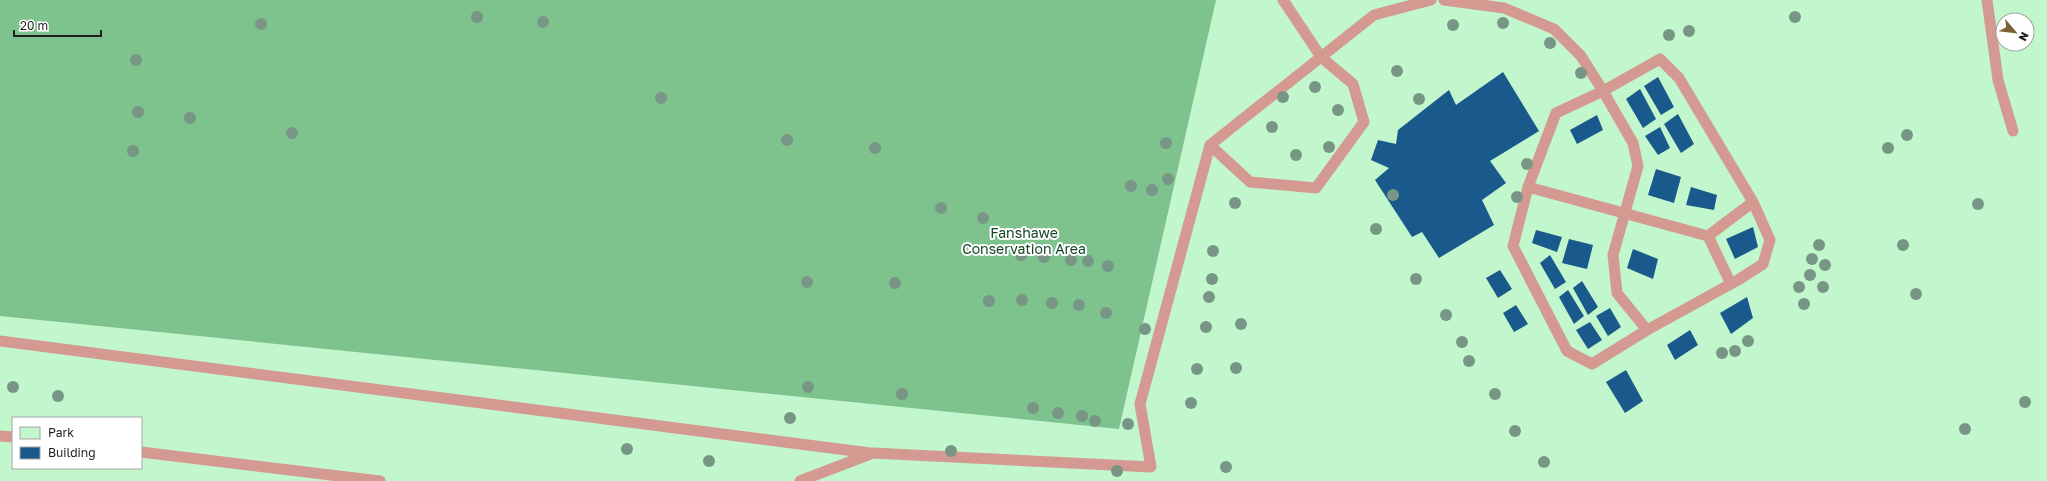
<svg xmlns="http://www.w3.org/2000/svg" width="2047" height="481" viewBox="0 0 2047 481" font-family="'Golos Text',sans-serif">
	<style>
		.green { fill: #c2f6cc; fill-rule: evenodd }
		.forest { fill: #7ec28d }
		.building { fill: #19598b }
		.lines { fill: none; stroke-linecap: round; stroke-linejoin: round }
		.service { stroke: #d49990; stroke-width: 11 }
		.tree { fill: #779685 }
		.labels { text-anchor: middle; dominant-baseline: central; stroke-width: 4; stroke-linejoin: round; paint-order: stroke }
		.park-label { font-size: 14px; fill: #144624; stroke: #fff }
	</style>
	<rect width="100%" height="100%" fill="#f1f7fc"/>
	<path class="green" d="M0 0H2047V481H0ZM2003 20H2027V44H2003ZM13 418H141V468H13Z"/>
	<path class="forest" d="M0 0H1216L1119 429 0 316Z"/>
	<path class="building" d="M1503 72 1539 131 1490 161 1506 183 1482 200 1494 225 1439 258 1422 232 1412 237 1375 180 1389 168 1371 160 1378 140 1396 144 1398 130 1449 90 1456 105Z
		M1658 77 1674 107 1661 115 1644 86Z
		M1640 89 1656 119 1643 128 1626 99Z
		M1678 114 1694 144 1681 153 1664 124Z
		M1597 115 1603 130 1577 144 1570 130Z
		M1660 127 1670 148 1658 155 1645 136Z
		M1656 169 1681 177 1674 203 1648 195Z
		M1691 187 1717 195 1714 210 1686 205Z
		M1753 227 1758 247 1735 259 1726 239Z
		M1536 230 1562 237 1557 252 1532 243Z
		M1569 239 1593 245 1587 269 1562 263Z
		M1633 249 1658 259 1653 279 1627 268Z
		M1550 255 1566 282 1555 289 1540 263Z
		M1500 270 1512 289 1498 298 1486 278Z
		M1582 281 1598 307 1588 315 1573 288Z
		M1568 290 1584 316 1574 324 1559 297Z
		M1747 297 1753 318 1731 334 1720 313Z
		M1516 305 1528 324 1514 332 1503 313Z
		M1610 308 1621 327 1608 336 1596 316Z
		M1590 322 1602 340 1588 349 1576 330Z
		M1690 330 1698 345 1675 360 1667 345Z
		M1626 370 1643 401 1625 413 1606 382Z"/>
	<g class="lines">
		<path class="service" d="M1444 0 1504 8 1554 29 1581 56 1603 91 1633 143 1638 166 1613 255 1617 293 1647 330
			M1987 0 1998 80 2013 131
			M1660 59 1679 78 1753 202 1770 240 1763 264 1738 280 1647 330 1592 364 1567 351 1513 246 1528 187 1556 113 1603 91Z
			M1210 145 1250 182 1316 188 1364 122 1353 84 1321 57 1374 15 1431 0
			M1528 187 1708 236
			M1731 284 1708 236 1753 202
			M0 341 870 453
			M0 436 13 437
			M141 452 380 481
			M800 481 873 453 1151 467 1140 404 1210 145 1321 57 1283 0"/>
	</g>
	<g class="tree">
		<circle cx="477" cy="17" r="6"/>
		<circle cx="1795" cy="17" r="6"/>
		<circle cx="543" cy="22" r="6"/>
		<circle cx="1503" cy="23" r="6"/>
		<circle cx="261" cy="24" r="6"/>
		<circle cx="1453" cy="25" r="6"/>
		<circle cx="1689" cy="31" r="6"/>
		<circle cx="1669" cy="35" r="6"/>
		<circle cx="1550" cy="43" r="6"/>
		<circle cx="136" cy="60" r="6"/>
		<circle cx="1397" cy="71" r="6"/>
		<circle cx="1581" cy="73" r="6"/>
		<circle cx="1315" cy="87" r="6"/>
		<circle cx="1283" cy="97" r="6"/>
		<circle cx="661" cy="98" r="6"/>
		<circle cx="1419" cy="99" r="6"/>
		<circle cx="1338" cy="110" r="6"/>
		<circle cx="138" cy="112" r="6"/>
		<circle cx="190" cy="118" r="6"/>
		<circle cx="1272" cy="127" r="6"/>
		<circle cx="292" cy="133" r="6"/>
		<circle cx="1907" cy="135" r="6"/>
		<circle cx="787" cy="140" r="6"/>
		<circle cx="1166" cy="143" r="6"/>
		<circle cx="1329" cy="147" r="6"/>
		<circle cx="875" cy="148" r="6"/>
		<circle cx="1888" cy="148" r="6"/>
		<circle cx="133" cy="151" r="6"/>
		<circle cx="1296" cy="155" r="6"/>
		<circle cx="1527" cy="164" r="6"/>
		<circle cx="1168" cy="179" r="6"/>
		<circle cx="1131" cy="186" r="6"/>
		<circle cx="1152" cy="190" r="6"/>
		<circle cx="1393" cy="195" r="6"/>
		<circle cx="1517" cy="197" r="6"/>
		<circle cx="1235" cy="203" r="6"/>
		<circle cx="1978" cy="204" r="6"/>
		<circle cx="941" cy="208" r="6"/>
		<circle cx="983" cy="218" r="6"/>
		<circle cx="1376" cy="229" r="6"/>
		<circle cx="1819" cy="245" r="6"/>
		<circle cx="1903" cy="245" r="6"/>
		<circle cx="1213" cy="251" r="6"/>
		<circle cx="1021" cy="255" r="6"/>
		<circle cx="1044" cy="257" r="6"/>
		<circle cx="1812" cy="259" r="6"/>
		<circle cx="1071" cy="260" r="6"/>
		<circle cx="1088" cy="261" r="6"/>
		<circle cx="1825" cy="265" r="6"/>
		<circle cx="1108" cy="266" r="6"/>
		<circle cx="1810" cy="275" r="6"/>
		<circle cx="1212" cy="279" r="6"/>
		<circle cx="1416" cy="279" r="6"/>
		<circle cx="807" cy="282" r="6"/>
		<circle cx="895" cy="283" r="6"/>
		<circle cx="1799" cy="287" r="6"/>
		<circle cx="1823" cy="287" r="6"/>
		<circle cx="1916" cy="294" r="6"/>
		<circle cx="1209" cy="297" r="6"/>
		<circle cx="1022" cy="300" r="6"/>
		<circle cx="989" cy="301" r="6"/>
		<circle cx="1052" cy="303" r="6"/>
		<circle cx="1804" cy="304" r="6"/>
		<circle cx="1079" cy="305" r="6"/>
		<circle cx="1106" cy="313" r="6"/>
		<circle cx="1446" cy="315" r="6"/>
		<circle cx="1241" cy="324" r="6"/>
		<circle cx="1206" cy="327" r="6"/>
		<circle cx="1145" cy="329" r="6"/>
		<circle cx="1748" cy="341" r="6"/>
		<circle cx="1462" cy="342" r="6"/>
		<circle cx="1735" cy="351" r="6"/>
		<circle cx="1722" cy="353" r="6"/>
		<circle cx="1469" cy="361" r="6"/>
		<circle cx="1236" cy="368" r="6"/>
		<circle cx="1197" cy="369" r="6"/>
		<circle cx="13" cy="387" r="6"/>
		<circle cx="808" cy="387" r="6"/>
		<circle cx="902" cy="394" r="6"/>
		<circle cx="1495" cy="394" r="6"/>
		<circle cx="58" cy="396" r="6"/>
		<circle cx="2025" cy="402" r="6"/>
		<circle cx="1191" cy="403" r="6"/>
		<circle cx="1033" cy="408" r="6"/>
		<circle cx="1058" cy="413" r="6"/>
		<circle cx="1082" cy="416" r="6"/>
		<circle cx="790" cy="418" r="6"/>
		<circle cx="1095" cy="421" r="6"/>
		<circle cx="1128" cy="424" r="6"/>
		<circle cx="1965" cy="429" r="6"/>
		<circle cx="1515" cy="431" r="6"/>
		<circle cx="627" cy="449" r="6"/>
		<circle cx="951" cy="451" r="6"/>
		<circle cx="709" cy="461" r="6"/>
		<circle cx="1544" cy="462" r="6"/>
		<circle cx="1226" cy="467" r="6"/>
		<circle cx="1117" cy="471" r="6"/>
	</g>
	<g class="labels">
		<g class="park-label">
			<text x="1024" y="232">Fanshawe<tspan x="1024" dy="16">Conservation Area</tspan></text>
		</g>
	</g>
	<rect x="12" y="417" width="130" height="52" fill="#ffffff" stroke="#a4a5a5"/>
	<rect x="20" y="427" width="20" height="12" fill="#c2f6cc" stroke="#a4a5a5"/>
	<text x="48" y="437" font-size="12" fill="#1c1d1f">Park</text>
	<rect x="20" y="447" width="20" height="12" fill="#19598b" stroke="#a4a5a5"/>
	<text x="48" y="457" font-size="12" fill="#1c1d1f">Building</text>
	<g transform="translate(2015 32) rotate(118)"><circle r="19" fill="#ffffff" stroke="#a4a5a5"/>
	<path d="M0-3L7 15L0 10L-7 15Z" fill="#7a6232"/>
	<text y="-6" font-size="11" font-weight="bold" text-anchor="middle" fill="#1c1d1f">N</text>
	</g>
	<path d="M14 30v6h87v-6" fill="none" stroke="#1c1d1f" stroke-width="2"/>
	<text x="20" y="30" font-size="12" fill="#1c1d1f" stroke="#ffffff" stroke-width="3" paint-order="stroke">20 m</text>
</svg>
